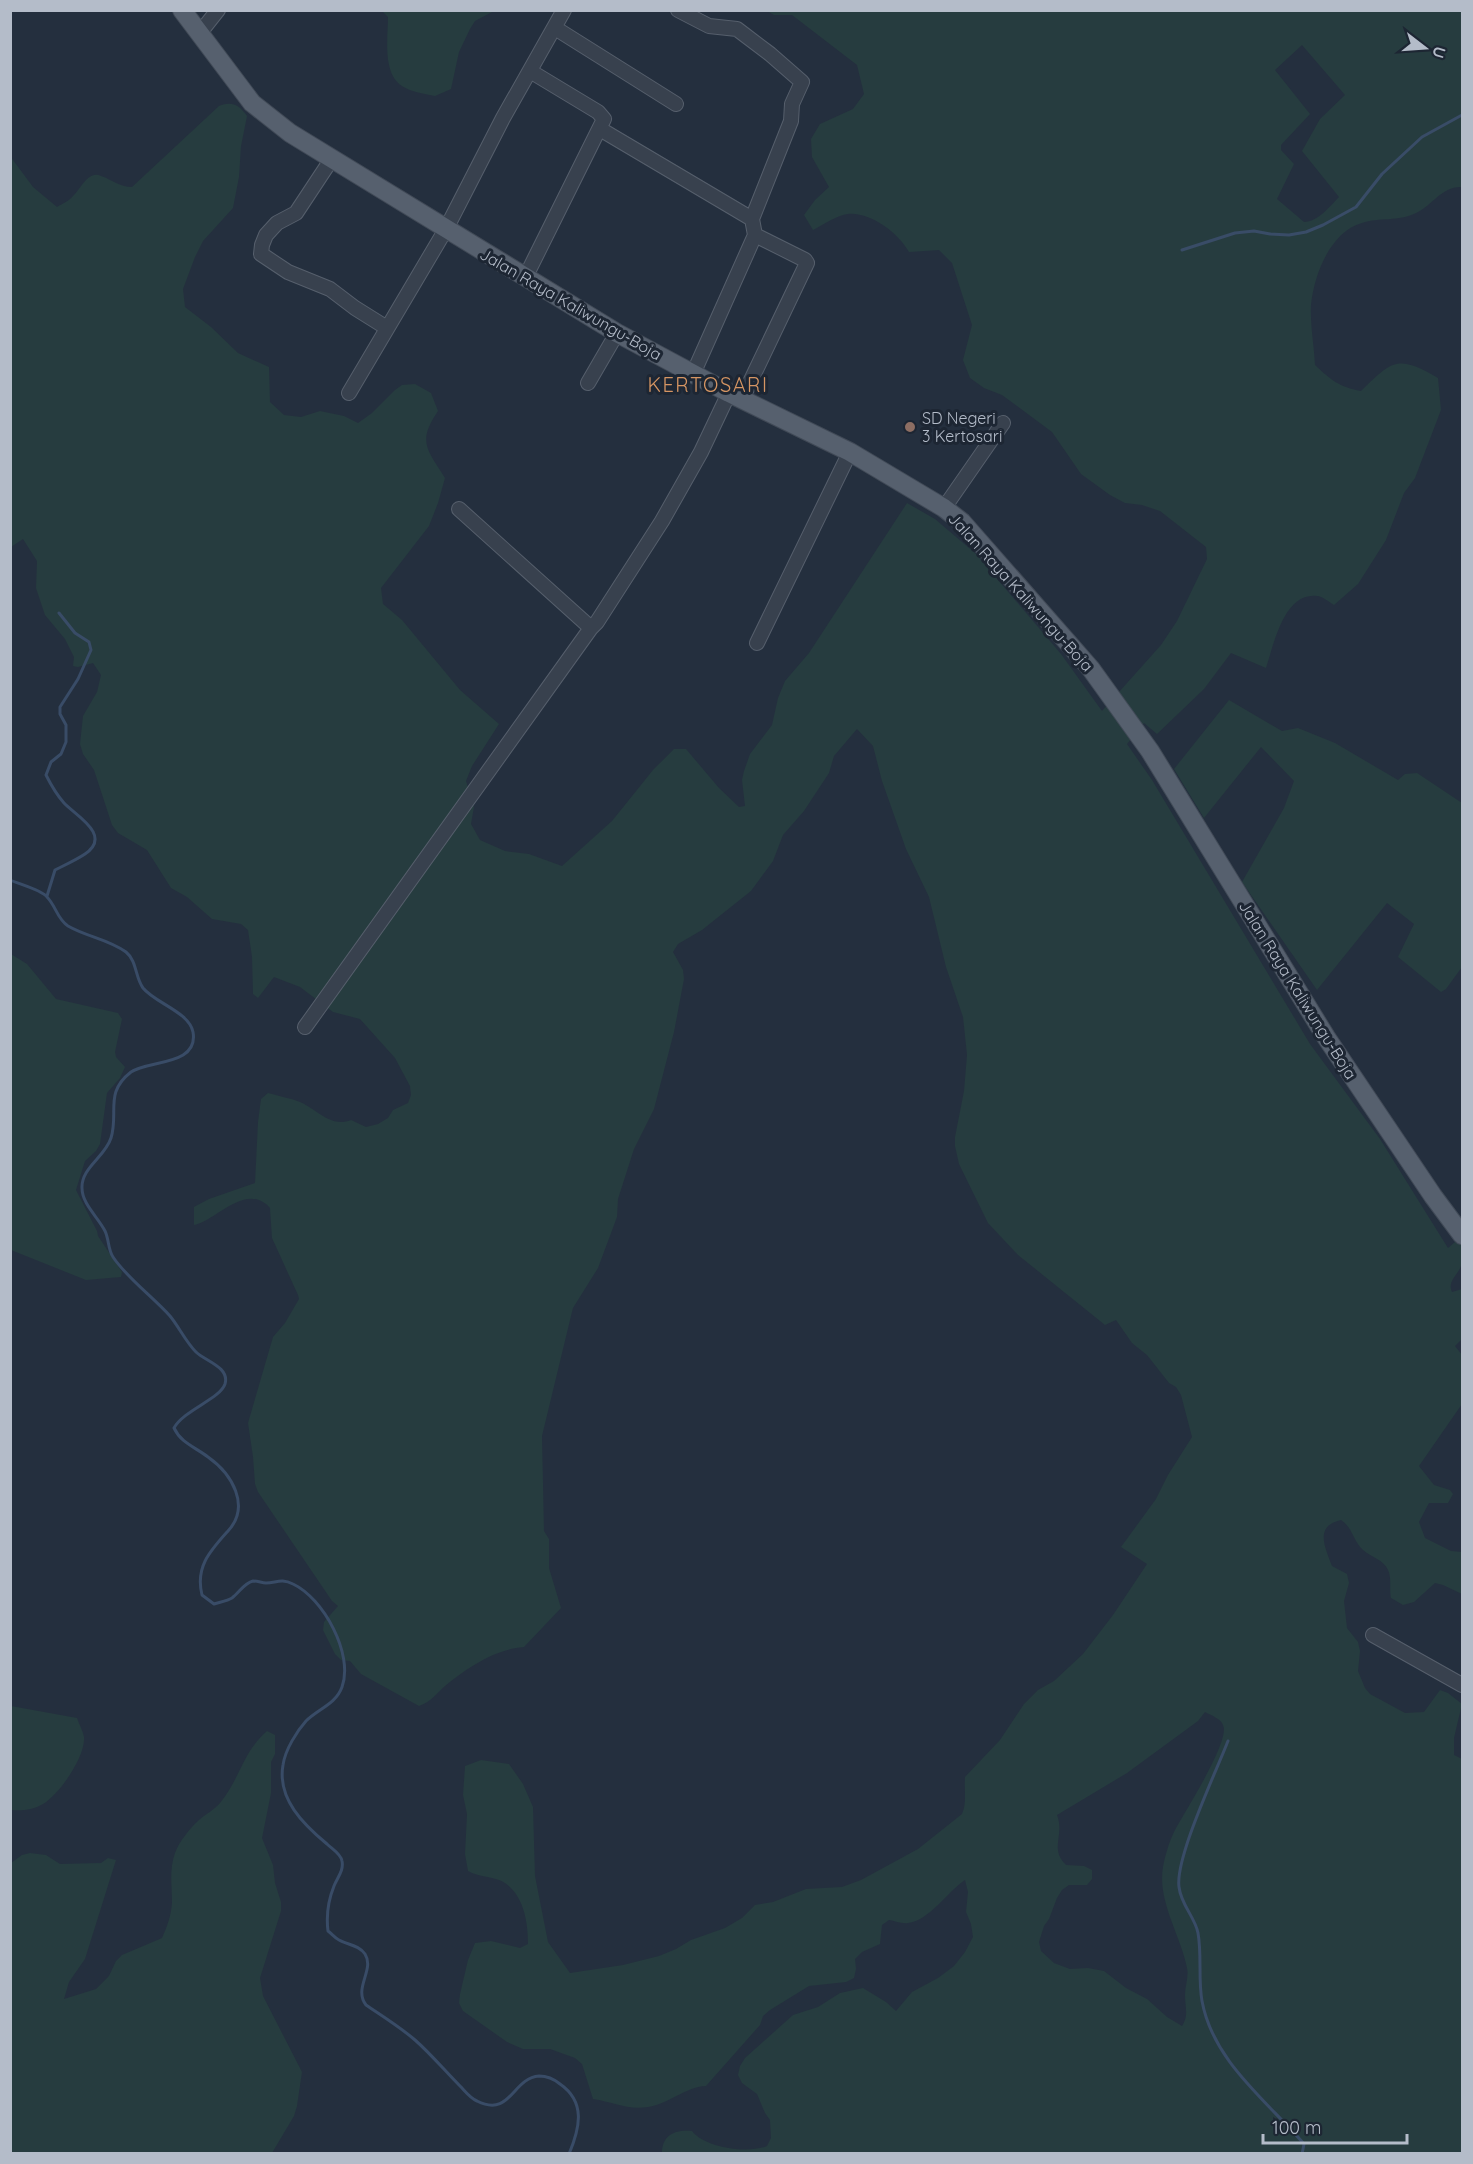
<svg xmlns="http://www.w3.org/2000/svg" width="1473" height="2164" viewBox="0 0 1473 2164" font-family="Quicksand,sans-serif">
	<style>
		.green { fill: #263c3f; fill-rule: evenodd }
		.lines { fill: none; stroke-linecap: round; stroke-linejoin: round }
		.stream { stroke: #394c67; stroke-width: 3 }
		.minor-casing { stroke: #565f6c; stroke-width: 16 }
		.major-casing { stroke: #414a57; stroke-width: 20 }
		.minor { stroke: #38414e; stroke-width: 14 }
		.major { stroke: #56606e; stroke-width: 18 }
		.education-dot { fill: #8d6e63; stroke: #1d2633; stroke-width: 2 }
		.labels { text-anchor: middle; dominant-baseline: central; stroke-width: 6; stroke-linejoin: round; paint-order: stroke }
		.street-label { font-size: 16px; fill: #b4bcc9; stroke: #1d2633 }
		.poi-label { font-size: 16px; fill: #b4bcc9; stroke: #1d2633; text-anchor: start }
		.quarter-label { font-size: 20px; letter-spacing: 1.5px; fill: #d59563; stroke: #1d2633 }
	</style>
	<rect width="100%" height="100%" fill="#242f3e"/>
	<path class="green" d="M382 11H494L475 21 470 29 459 52 451 89 435 96C426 94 410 92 402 86 382 73 388 37 388 17Z
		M767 11H1462V187C1442 186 1433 205 1416 213 1398 222 1379 217 1362 223 1330 232 1314 275 1311 305 1310 324 1314 345 1315 365 1331 380 1339 387 1361 391 1392 361 1397 354 1438 378L1441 410 1415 478 1404 493 1386 540 1358 584 1334 605C1329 602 1322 596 1317 596 1284 592 1274 644 1266 668L1231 653 1204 689 1157 734 1144 723 1127 744 1152 780 1310 1044 1380 1139 1448 1248 1462 1236C1462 1245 1465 1259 1461 1266 1458 1275 1447 1281 1452 1292L1462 1289V1339L1455 1346 1462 1355V1404L1419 1466 1434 1485 1450 1490 1453 1494 1448 1503H1429L1419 1522 1425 1538 1451 1551 1462 1552V1594L1443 1585 1435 1583 1414 1602 1403 1605 1391 1598C1389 1590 1392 1578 1388 1570 1384 1560 1371 1557 1363 1550 1353 1541 1353 1528 1341 1520 1314 1526 1325 1547 1332 1566L1347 1574 1349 1583 1344 1601 1347 1628 1358 1642 1360 1651 1358 1671 1365 1688 1370 1694 1405 1713 1424 1712 1440 1690 1448 1693 1462 1704 1454 1738V1755L1462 1759V2153H662C662 2135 675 2129 692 2131 705 2148 748 2154 767 2146L771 2138 770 2120 765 2113 757 2094 742 2083 738 2075 740 2066 745 2058 793 2015 818 2007 840 1993 863 1988 886 2002 896 2011 912 1992 938 1978 954 1966 965 1952 973 1937 971 1924 966 1912 968 1892 965 1880C948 1891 929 1921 908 1923 902 1924 895 1921 889 1920L882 1925 880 1944 862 1952 855 1959 856 1969 854 1978 846 1982 809 1986 770 2010 763 2016 760 2025 706 2086C685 2087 669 2104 648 2107 627 2110 613 2102 593 2099L582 2064 575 2058 550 2049H523L507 2042 463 2011 459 2003 460 1994 468 1960 475 1943 491 1941 520 1948 528 1944C528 1923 524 1896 505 1883 495 1876 480 1878 468 1871L465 1854 467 1814 463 1795 465 1766 481 1760 509 1764 523 1784 533 1807 535 1876 548 1942 570 1973 623 1965 659 1956 676 1949 691 1940 725 1928 742 1918 755 1905 773 1902 806 1889 842 1887 861 1880 918 1849 962 1814C967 1803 964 1790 965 1777L1000 1740 1024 1704 1038 1690 1054 1681 1083 1654 1113 1615 1147 1564 1121 1547 1156 1499 1168 1475 1192 1437 1181 1395 1176 1387 1169 1383 1147 1355 1132 1343 1116 1320 1105 1325 1018 1255 988 1223 959 1164 955 1146V1137L964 1091 967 1055 963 1017 946 967 929 897 906 849 882 781 873 746 857 729 834 756 829 773 804 811 783 835 773 861 751 891 702 930 678 944 673 952 683 970 684 979 674 1032 654 1109 634 1149 618 1199 617 1217 598 1268 573 1308 571 1316 542 1436 544 1531 549 1539V1568L561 1608 524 1647C495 1649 467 1668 445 1686 436 1694 431 1702 419 1706L361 1674 350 1661 341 1660 335 1654 323 1630 324 1622 338 1606 332 1601 258 1492 255 1484 253 1457 248 1423 273 1337 285 1323 299 1299 298 1295 272 1238 270 1208C246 1181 216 1221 194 1225V1207L209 1199 255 1183 258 1122 261 1099 268 1093C278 1096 290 1098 300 1102 318 1110 331 1128 351 1120L366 1127 378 1124 388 1118 393 1110 408 1103 411 1095 410 1086 395 1058 360 1019 333 1012 300 987 274 977 258 998 253 994 252 957 248 930 241 924 212 919 187 897 171 888 147 850 118 833 112 825 94 770 83 754 80 744 83 716 97 692 101 675 93 663 78 667 73 666 74 657 65 639 45 615 36 588 37 561 23 539 11 547 10 156 33 187 57 207C62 204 69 201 73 196 81 189 88 170 101 176 113 180 119 187 132 187L219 106C232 101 239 105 247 116L241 146 239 177 233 208 203 241 195 257 183 289 185 307 211 327 238 353 269 367 270 402 284 415 301 417 320 411 344 416 358 423 372 413 395 390 402 385 415 384 431 393 438 411C417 442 427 449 445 478L438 503 429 526 381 588 383 604 402 620 460 690 499 724 472 766 466 781 474 807 471 824 480 840 505 851 529 854 562 866 612 821 653 770 674 749H686L719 788 739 807 745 806 742 780 744 771 750 754 772 725 778 698 785 681 809 653 907 503 935 519 976 554 1061 654 1102 711 1161 645 1177 621 1207 559 1206 547 1160 511 1142 505 1125 503 1110 495 1081 474 1052 432 1002 395 984 388 970 378 963 360 972 325 952 263 939 250 909 252C898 233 871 212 848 214 837 215 823 225 813 230L804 215 815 200 829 187 812 157 811 139 820 124 853 109 864 94 857 65 792 15H774ZM1302 45 1345 95 1320 119 1302 151 1339 197C1330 206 1318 222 1304 222L1277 199 1294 164 1281 150V145L1310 114 1275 70ZM1205 1712C1211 1715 1221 1719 1223 1725 1231 1741 1183 1814 1174 1832 1169 1842 1165 1856 1163 1867 1157 1901 1181 1936 1187 1968 1189 1976 1185 1986 1185 1995 1185 2007 1189 2016 1182 2026L1167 2017 1147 1999 1126 1988 1104 1971 1088 1968 1070 1969 1054 1963 1041 1951 1039 1942 1044 1926 1049 1919 1057 1898 1062 1890 1069 1885H1087L1092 1879V1870L1084 1866 1066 1865C1049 1848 1065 1836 1057 1815L1127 1773 1198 1721Z
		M1229 700 1282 731 1298 728 1335 743 1398 780 1405 774 1417 773 1462 803V967L1446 989 1441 992 1398 957 1414 924 1387 903 1317 990 1242 882 1284 808 1294 781 1261 747 1204 818 1174 769Z
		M11 954 27 964 56 999 118 1013 122 1019 115 1052 116 1057 125 1067 120 1078 107 1093 100 1144 96 1151 85 1161 76 1190 97 1231 98 1236 122 1272 121 1277 86 1280 11 1250Z
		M11 1706 77 1718C79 1724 83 1731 84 1737 86 1756 59 1795 43 1804 33 1810 22 1811 11 1810Z
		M267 1731 275 1735V1754L271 1762V1793L262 1838 273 1865 275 1883 281 1902V1911L260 1978 263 1996 302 2072 297 2106 294 2116 272 2153H11V1863L22 1855 30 1853 46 1855 60 1864 101 1863 108 1858 116 1860 85 1959 69 1982 64 1999 96 1989 109 1976 116 1961 122 1955 162 1938C167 1927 171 1916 172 1903 172 1885 169 1870 175 1853 179 1842 190 1828 199 1820 206 1814 214 1810 220 1803 240 1779 242 1753 267 1731Z"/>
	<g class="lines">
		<path class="stream" d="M1182 250 1235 233 1254 231 1270 234 1289 235 1306 232 1323 225 1356 207 1382 174 1422 137 1462 115
			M10 880C19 884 42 890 47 897 56 906 57 919 68 926 87 937 108 939 126 952 137 961 135 977 143 988 155 1003 189 1012 193 1032 199 1066 148 1060 131 1072 104 1093 119 1112 111 1138 105 1157 81 1168 82 1188 82 1204 98 1217 105 1231 109 1239 108 1250 113 1257 126 1277 153 1297 170 1316 179 1327 186 1342 196 1352 205 1361 230 1367 225 1384 220 1399 184 1410 174 1428 181 1443 195 1447 208 1457 232 1474 251 1506 228 1531 210 1551 195 1567 202 1595L214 1604C220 1602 227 1601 232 1598 239 1593 244 1583 253 1581 258 1581 262 1583 266 1583 276 1583 281 1578 293 1584 323 1598 354 1654 342 1687 336 1704 318 1709 306 1721 297 1731 285 1750 283 1765 277 1799 304 1825 327 1844 332 1849 341 1854 342 1861 344 1871 337 1878 334 1886 328 1901 326 1915 328 1931 332 1934 335 1938 339 1940 348 1945 359 1945 365 1954 375 1970 353 1988 366 2005 382 2016 400 2027 415 2040 431 2054 445 2071 460 2086 465 2091 470 2098 477 2101 511 2118 512 2078 539 2076 548 2076 554 2079 560 2084 586 2102 580 2128 569 2154
			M47 896 55 870C65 865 76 860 85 854 113 835 75 815 64 803 56 794 51 785 46 775L51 762 61 754 66 742V725L60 714V707L78 679 91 650 89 642 75 633 59 613
			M1228 1741C1216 1772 1175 1858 1179 1887 1181 1905 1195 1917 1198 1933 1202 1955 1198 1979 1202 2001 1213 2061 1266 2100 1304 2144L1302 2154"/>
		<defs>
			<path id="minor" d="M678 10 709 26 737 29 770 54 802 82 792 104 791 121 752 219 755 235 693 374
				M555 28 676 104
				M199 34 218 10
				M600 129 752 219
				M331 160 296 213 277 223 266 235 262 245 261 254 288 272 330 289 355 308 387 328
				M525 278 604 119 598 112 530 71
				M588 383 617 333
				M349 393 446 229 503 118 564 10
				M742 399 807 263 805 260 755 235
				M944 508 1003 423
				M459 509 591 628
				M757 643 850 452
				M305 1027 591 628 597 622 662 521 701 452 729 393
				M1373 1635 1462 1685"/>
			<path id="major" d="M182 10 252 103 290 133 617 333 729 393 850 452 944 508 962 522 1091 669 1150 751 1326 1037 1433 1196 1462 1235"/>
		</defs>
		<use href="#minor" class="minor-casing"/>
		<use href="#major" class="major-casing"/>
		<use href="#minor" class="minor"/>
		<use href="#major" class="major"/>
	</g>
	<circle class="education-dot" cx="910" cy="427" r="6"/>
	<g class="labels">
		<g class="street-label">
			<text transform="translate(571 304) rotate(30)">Jalan Raya Kaliwungu-Boja</text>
			<text transform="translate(1021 592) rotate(48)">Jalan Raya Kaliwungu-Boja</text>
			<text transform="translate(1298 990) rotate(58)">Jalan Raya Kaliwungu-Boja</text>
		</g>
		<g class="poi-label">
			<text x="922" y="418">SD Negeri<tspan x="922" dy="18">3 Kertosari</tspan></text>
		</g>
		<g class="quarter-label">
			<text x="708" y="384">KERTOSARI</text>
		</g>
	</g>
	<rect width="1473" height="2164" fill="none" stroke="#b4bcc9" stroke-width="24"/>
	<g transform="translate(1425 48) rotate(107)" stroke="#1d2633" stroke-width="4.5" paint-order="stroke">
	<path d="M0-4.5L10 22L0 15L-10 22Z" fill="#b4bcc9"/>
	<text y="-9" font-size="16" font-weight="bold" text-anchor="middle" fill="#b4bcc9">U</text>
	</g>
	<path d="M1263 2134v9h144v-9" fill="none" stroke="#b4bcc9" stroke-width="3"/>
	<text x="1272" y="2134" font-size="18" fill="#b4bcc9" stroke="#1d2633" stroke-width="4.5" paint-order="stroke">100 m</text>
</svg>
